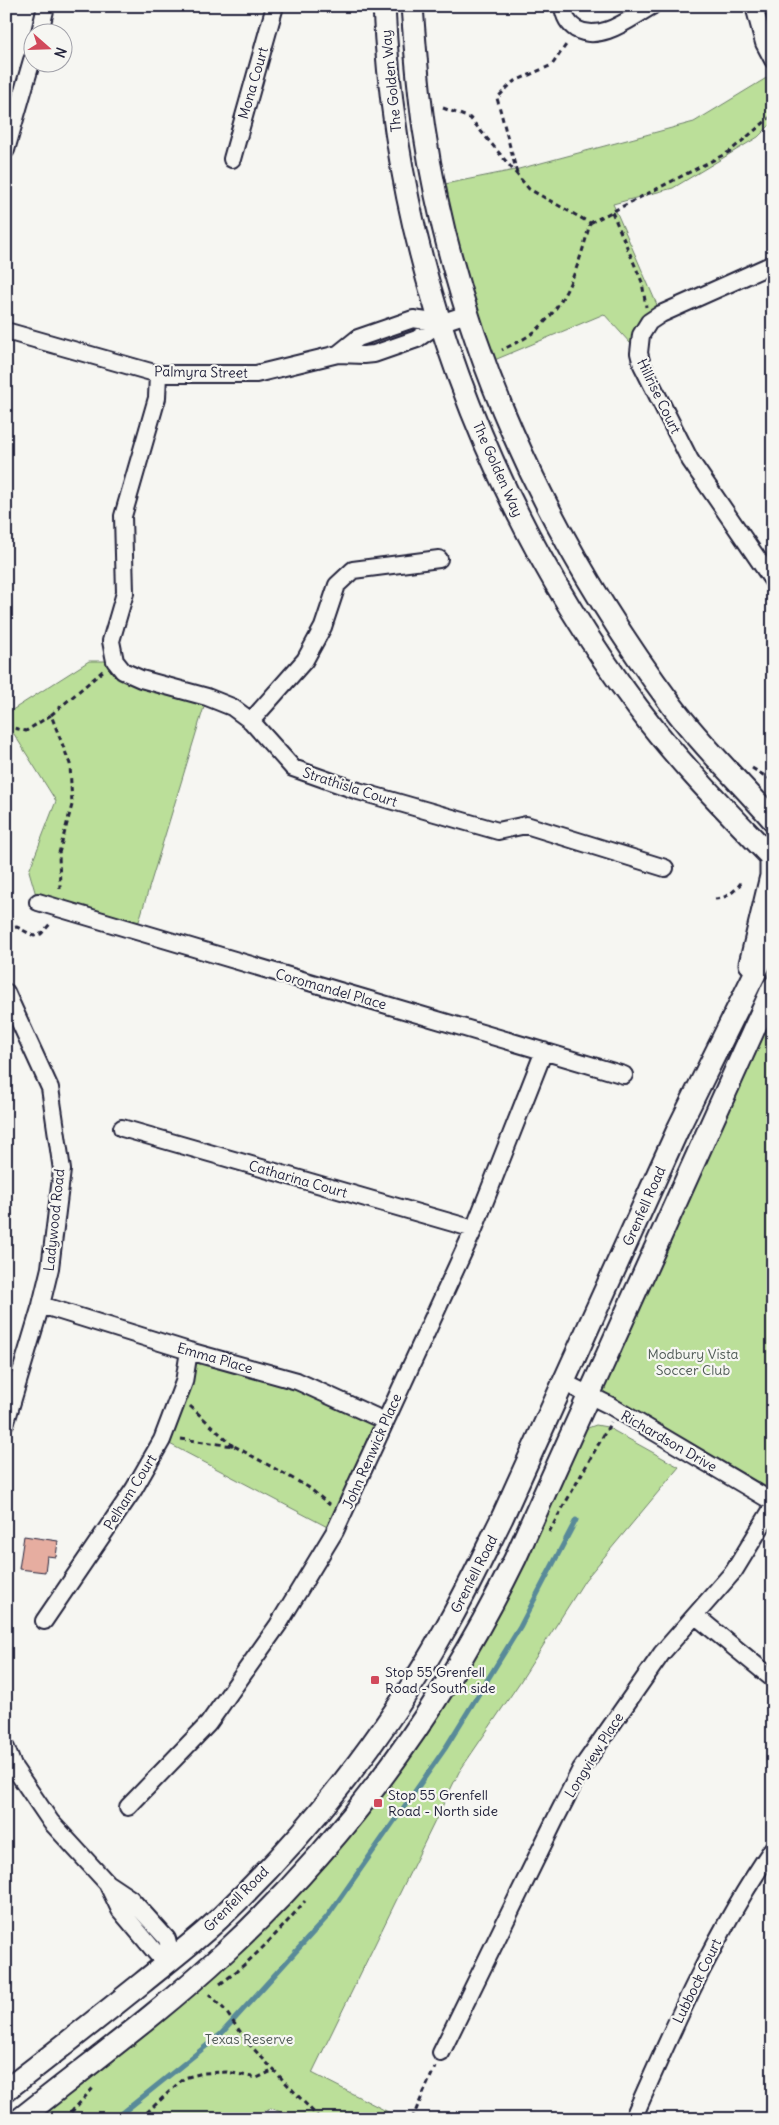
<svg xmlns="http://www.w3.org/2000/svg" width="779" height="2125" viewBox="0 0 779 2125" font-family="Delius,sans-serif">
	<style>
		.green { fill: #bbdf99; stroke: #6e806a }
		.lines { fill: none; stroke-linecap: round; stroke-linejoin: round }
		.stream { stroke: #598a99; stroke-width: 5 }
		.building { fill: #e6ada0; stroke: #22223b }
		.minor-casing { stroke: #22223b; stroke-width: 20 }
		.major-casing { stroke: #22223b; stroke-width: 25 }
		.path { stroke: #22223b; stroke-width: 3; stroke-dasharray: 5 4; stroke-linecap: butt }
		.minor { stroke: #f6f6f2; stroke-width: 16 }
		.major { stroke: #f6f6f2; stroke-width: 21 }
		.poi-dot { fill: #d1495b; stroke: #f6f6f2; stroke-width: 2 }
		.labels { text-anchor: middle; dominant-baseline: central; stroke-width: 4.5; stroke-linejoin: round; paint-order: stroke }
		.street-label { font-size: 14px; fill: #22223b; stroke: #f6f6f2 }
		.park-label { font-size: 14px; fill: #505b57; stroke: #f6f6f2 }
		.poi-label { font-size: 14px; fill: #22223b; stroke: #f6f6f2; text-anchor: start }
	</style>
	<rect width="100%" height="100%" fill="#f6f6f2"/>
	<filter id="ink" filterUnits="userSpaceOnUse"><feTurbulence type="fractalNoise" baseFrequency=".02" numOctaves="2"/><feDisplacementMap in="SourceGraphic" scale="10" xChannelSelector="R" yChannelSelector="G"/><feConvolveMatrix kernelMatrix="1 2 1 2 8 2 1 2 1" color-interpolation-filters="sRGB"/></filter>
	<g filter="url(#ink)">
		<path class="green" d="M773 74V122L758 137 673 188 613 204 661 314 639 353 604 314 485 364 435 186 515 170 694 122Z
			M89 661H115L207 697 136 931 38 902 29 871 56 801 14 734 6 732V714Z
			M773 987V1502L590 1396Z
			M189 1351 385 1421 335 1531 162 1440Z
			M596 1425 607 1427 679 1467 585 1580 520 1682 459 1772 312 2073 390 2113 395 2119H298L271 2108 245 2119H35L364 1816 585 1429Z"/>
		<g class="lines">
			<path class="stream" d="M115 2119 221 2034 327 1917 446 1747 520 1627 576 1520"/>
		</g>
		<path class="building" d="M24 1536 58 1541 56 1557 47 1556 45 1572 19 1569Z"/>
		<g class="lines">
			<defs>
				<path id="minor" d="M563 6C564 16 567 23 576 29 601 43 630 18 652 6
					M754 6 764 43 773 60
					M40 32 46 6
					M6 150 32 60
					M232 159 275 6
					M773 264 661 314 649 322 641 335 639 353 642 365 690 460 773 581
					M6 331 158 374H256L338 354 364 355 374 354 417 339 440 323 467 314
					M338 354 358 338 413 319 440 323
					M158 374 157 398 123 516 125 593 111 641 115 661 123 671 141 679 207 697 232 707 251 721 293 768 358 791 498 831 526 825 665 868
					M251 721 305 660 323 627 337 585 353 570 439 559
					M38 902 624 1075
					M6 992 50 1088 62 1170 50 1268 41 1305 6 1422
					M122 1128 474 1229
					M41 1305 189 1351 297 1381 385 1421
					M563 1382 609 1405 773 1502
					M696 1616 773 1679
					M44 1621 134 1489 162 1440 184 1382 189 1351
					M6 1748 13 1766 51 1822 107 1883 131 1899 167 1939 172 1959
					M128 1807 208 1724 278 1625 335 1531 474 1229 544 1051
					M107 1883 120 1910 157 1954 172 1959
					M441 2053 555 1820 581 1769 662 1653 734 1571 773 1507
					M633 2119C674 2026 715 1932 773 1848"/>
				<path id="major" d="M384 6C395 259 487 506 638 708 679 763 726 810 773 859
					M412 6C415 47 418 88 424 129 456 341 546 536 673 707 703 747 740 782 773 820
					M750 964 771 876V858
					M6 2090C52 2055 97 2019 142 1983 169 1961 197 1940 222 1916 308 1834 386 1735 444 1631 465 1595 483 1556 502 1518L679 1127 773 937
					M20 2119C89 2064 162 2011 226 1951 348 1838 442 1708 515 1559L773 987"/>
			</defs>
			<use href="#minor" class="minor-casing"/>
			<use href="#major" class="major-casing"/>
			<path class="path" d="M443 108 470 118 529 189 590 223C580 263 565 310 530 335 521 341 511 345 502 350
				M517 173 497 98 513 82 552 65 568 42
				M612 212 642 282 646 307
				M590 223 729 152 773 115
				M51 715 104 670
				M6 726 26 731 51 715 70 764 72 805 59 853 60 889
				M752 768 773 781
				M715 899C727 898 734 892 741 883
				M6 928 17 927 34 936 41 934 50 924
				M190 1406 233 1446
				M181 1439 234 1446 308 1487 330 1505
				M549 1532 611 1422
				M220 1984C253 1960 279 1932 305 1901
				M209 1994 224 2009 249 2044 320 2119
				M65 2119 94 2087
				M140 2119 184 2078 203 2073 227 2072 257 2078 274 2070
				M412 2119 435 2067"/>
			<use href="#minor" class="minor"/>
			<use href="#major" class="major"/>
		</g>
	</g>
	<g class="poi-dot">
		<rect x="370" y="1675" width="10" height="10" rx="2.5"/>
		<rect x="373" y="1798" width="10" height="10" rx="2.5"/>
	</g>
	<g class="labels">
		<g class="street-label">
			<text transform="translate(391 81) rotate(-96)">The Golden Way</text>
			<text transform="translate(253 83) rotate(-74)">Mona Court</text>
			<text transform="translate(201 372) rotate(1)">Palmyra Street</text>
			<text transform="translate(659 396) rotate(64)">Hillrise Court</text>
			<text transform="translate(498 469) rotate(66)">The Golden Way</text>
			<text transform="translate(350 787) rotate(18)">Strathisla Court</text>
			<text transform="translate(331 989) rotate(16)">Coromandel Place</text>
			<text transform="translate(298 1179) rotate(16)">Catharina Court</text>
			<text transform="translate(644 1206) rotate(-66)">Grenfell Road</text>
			<text transform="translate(54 1220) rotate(-84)">Ladywood Road</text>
			<text transform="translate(215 1358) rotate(16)">Emma Place</text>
			<text transform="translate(669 1441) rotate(30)">Richardson Drive</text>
			<text transform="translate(372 1451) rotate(-66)">John Renwick Place</text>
			<text transform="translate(130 1492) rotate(-58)">Pelham Court</text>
			<text transform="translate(474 1574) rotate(-63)">Grenfell Road</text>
			<text transform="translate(594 1755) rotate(-58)">Longview Place</text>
			<text transform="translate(236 1899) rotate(-45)">Grenfell Road</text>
			<text transform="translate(697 1981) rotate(-64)">Lubbock Court</text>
		</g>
		<g class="park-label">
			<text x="693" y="1354">Modbury Vista<tspan x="693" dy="16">Soccer Club</tspan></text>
			<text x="249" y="2039">Texas Reserve</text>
		</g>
		<g class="poi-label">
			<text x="385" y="1672">Stop 55 Grenfell<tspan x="385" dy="16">Road - South side</tspan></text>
			<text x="388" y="1795">Stop 55 Grenfell<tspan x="388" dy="16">Road - North side</tspan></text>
		</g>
	</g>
	<rect width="779" height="2125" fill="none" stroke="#f6f6f2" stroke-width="25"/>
	<rect x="12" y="12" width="754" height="2100" fill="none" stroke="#22223b" stroke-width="2" filter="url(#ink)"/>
	<g transform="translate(48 48) rotate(110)"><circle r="24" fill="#f6f6f2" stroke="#a1a1a9"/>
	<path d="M0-4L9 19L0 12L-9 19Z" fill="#d1495b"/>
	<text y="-8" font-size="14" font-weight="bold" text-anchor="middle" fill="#22223b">N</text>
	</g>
</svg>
